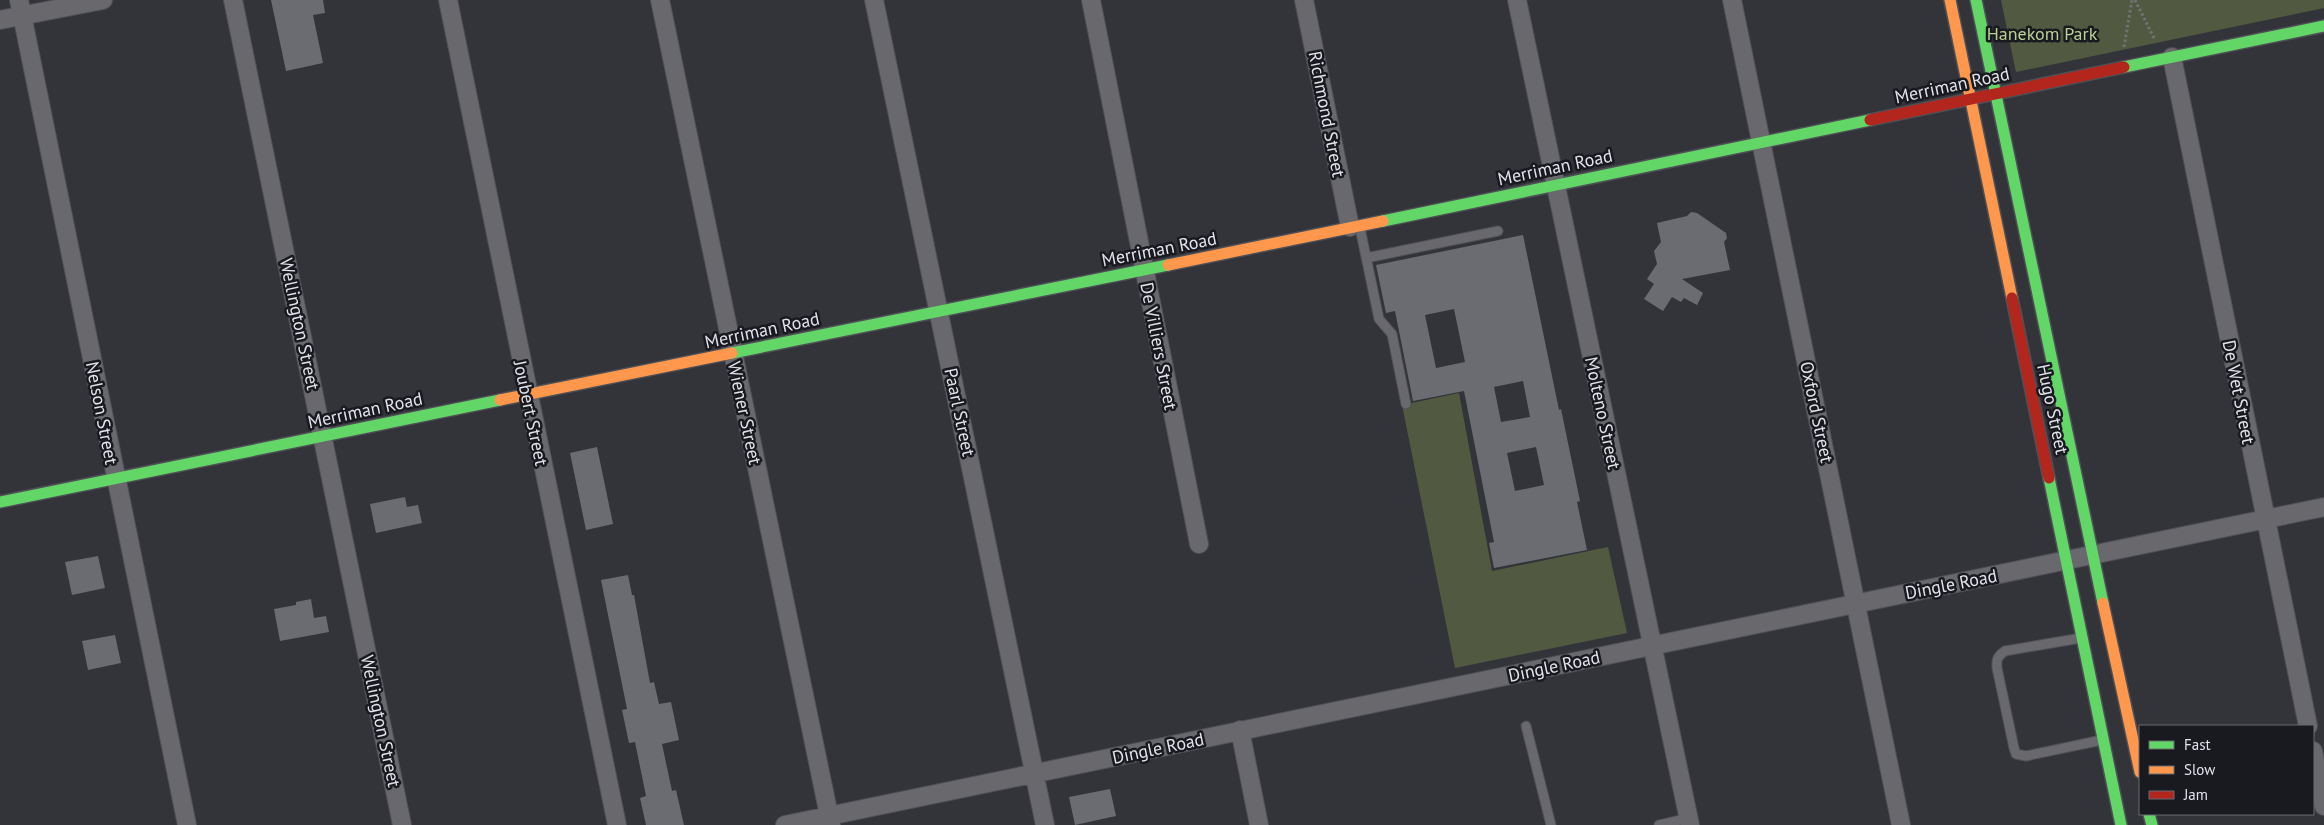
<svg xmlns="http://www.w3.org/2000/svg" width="2324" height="825" viewBox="0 0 2324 825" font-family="'PT Sans',sans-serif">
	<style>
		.green { fill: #515a41 }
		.building { fill: #6b6c72; fill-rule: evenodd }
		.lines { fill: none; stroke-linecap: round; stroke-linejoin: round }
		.lane-casing { stroke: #4f5056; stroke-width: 11 }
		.street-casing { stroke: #4f5056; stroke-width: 20 }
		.fast-casing { stroke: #4f5056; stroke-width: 14 }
		.slow-casing { stroke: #4f5056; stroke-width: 14 }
		.jam-casing { stroke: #4f5056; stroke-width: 14 }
		.path { stroke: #727276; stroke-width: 3; stroke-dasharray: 2.5 2.5; stroke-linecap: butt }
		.lane { stroke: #68686d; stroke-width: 9 }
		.street { stroke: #68686d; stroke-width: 18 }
		.fast { stroke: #63d668; stroke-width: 11 }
		.slow { stroke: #ff974d; stroke-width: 11 }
		.jam { stroke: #b3261e; stroke-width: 11 }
		.labels { text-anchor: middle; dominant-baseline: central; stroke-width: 5; stroke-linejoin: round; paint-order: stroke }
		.park-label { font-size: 18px; fill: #bacf94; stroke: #191a1f }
		.street-label { font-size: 18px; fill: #e2e3ea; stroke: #191a1f }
	</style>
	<rect width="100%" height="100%" fill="#33343a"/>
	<path class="green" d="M2001 0H2324V8L2016 72Z
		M1459 393 1492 571 1608 547 1627 633 1455 668 1402 405Z"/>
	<path class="building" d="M271 0H323L325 13 313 15 323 63 286 71Z
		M1691 212 1697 213 1726 233 1727 238 1724 242 1730 270 1682 279 1703 293 1697 305 1684 298 1681 302 1672 297 1663 311 1644 299 1654 284 1647 279 1657 264 1654 251 1661 242 1657 223 1687 216Z
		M1523 235 1559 410 1561 409 1580 501 1577 502 1587 550 1494 568 1489 543 1494 542 1464 391 1413 401 1395 311 1386 313 1376 265ZM1454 309 1465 362 1436 368 1425 315ZM1523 381 1530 417 1501 422 1494 387ZM1536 447 1544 485 1515 491 1507 453Z
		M597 447 613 524 586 530 570 453Z
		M405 497 407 507 418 505 422 523 376 533 370 504Z
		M98 556 105 588 72 595 65 562Z
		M628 575 632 595H634L650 683 654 682 659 704 671 702 679 740 662 744 672 791 676 790 684 825H646L640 798 646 796 635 742 629 743 622 710 627 709 601 580Z
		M311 599 314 618 326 616 329 632 280 641 274 609 296 605V602Z
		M115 635 121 663 88 670 82 641Z
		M1110 789 1116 816 1075 825 1069 797Z"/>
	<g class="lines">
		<defs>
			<path id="lane" d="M1360 228 1379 319 1392 334 1406 404
				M1366 258 1498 231
				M2081 638 2005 651C1998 656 1996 659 1997 668L2014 748 2016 754 2026 756 2102 740
				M1526 726 1551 825
				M1659 825 1689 818"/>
			<path id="street" d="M19 0 187 825
				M233 0 402 825
				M448 0 617 825
				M660 0 831 825
				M874 0 1045 825
				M1091 0 1199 544
				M1304 0 1350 227
				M1517 0 1690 825
				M1732 0 1901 825
				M0 20 103 0
				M2172 57 2308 726
				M1240 730 1259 825
				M2313 751 2324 806
				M785 825 2324 507"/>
			<path id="fast" d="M1976 0 2103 603
				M2124 67 2324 26
				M1383 221 1870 120
				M732 353 1168 265
				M2049 478 2121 825
				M0 502 500 400
				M2149 814 2152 825"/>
			<path id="slow" d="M1950 0 2012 298
				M1168 265 1383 221
				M500 400 732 353
				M2103 603 2140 772"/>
			<path id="jam" d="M1870 120 2124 67
				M2012 298 2049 478"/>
		</defs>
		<use href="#lane" class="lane-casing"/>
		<use href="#street" class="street-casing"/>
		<use href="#fast" class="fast-casing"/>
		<use href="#slow" class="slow-casing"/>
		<use href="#jam" class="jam-casing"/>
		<path class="path" d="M2135 0 2155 40
			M2124 47 2132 0"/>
		<use href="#lane" class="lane"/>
		<use href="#street" class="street"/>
		<use href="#fast" class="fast"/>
		<use href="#slow" class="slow"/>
		<use href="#jam" class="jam"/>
	</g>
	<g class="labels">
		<g class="park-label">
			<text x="2042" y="33">Hanekom Park</text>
		</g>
		<g class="street-label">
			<text transform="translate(1952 85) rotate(-12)">Merriman Road</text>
			<text transform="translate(1327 114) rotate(79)">Richmond Street</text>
			<text transform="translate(1555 167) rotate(-12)">Merriman Road</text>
			<text transform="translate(1159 249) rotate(-11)">Merriman Road</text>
			<text transform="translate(300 324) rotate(78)">Wellington Street</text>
			<text transform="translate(762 330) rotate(-12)">Merriman Road</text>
			<text transform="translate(1159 346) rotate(79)">De Villiers Street</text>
			<text transform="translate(2239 392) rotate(79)">De Wet Street</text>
			<text transform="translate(2053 409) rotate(78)">Hugo Street</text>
			<text transform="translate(365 410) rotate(-12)">Merriman Road</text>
			<text transform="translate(960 412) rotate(78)">Paarl Street</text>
			<text transform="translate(1817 412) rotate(78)">Oxford Street</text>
			<text transform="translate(102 413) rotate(79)">Nelson Street</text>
			<text transform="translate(531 413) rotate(78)">Joubert Street</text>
			<text transform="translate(745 413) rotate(78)">Wiener Street</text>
			<text transform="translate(1603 413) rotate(78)">Molteno Street</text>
			<text transform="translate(1951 584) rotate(-11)">Dingle Road</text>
			<text transform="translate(1554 666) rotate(-12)">Dingle Road</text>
			<text transform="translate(381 721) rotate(78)">Wellington Street</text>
			<text transform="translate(1158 748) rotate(-12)">Dingle Road</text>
		</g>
	</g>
	<rect x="2139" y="725" width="175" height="90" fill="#191a1f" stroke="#696a70"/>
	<rect x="2149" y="741" width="25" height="8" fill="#63d668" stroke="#696a70"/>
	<text x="2184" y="750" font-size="15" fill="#e2e3ea">Fast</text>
	<rect x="2149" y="766" width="25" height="8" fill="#ff974d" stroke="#696a70"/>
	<text x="2184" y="775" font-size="15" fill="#e2e3ea">Slow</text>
	<rect x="2149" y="791" width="25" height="8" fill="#b3261e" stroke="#696a70"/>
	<text x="2184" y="800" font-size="15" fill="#e2e3ea">Jam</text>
</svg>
